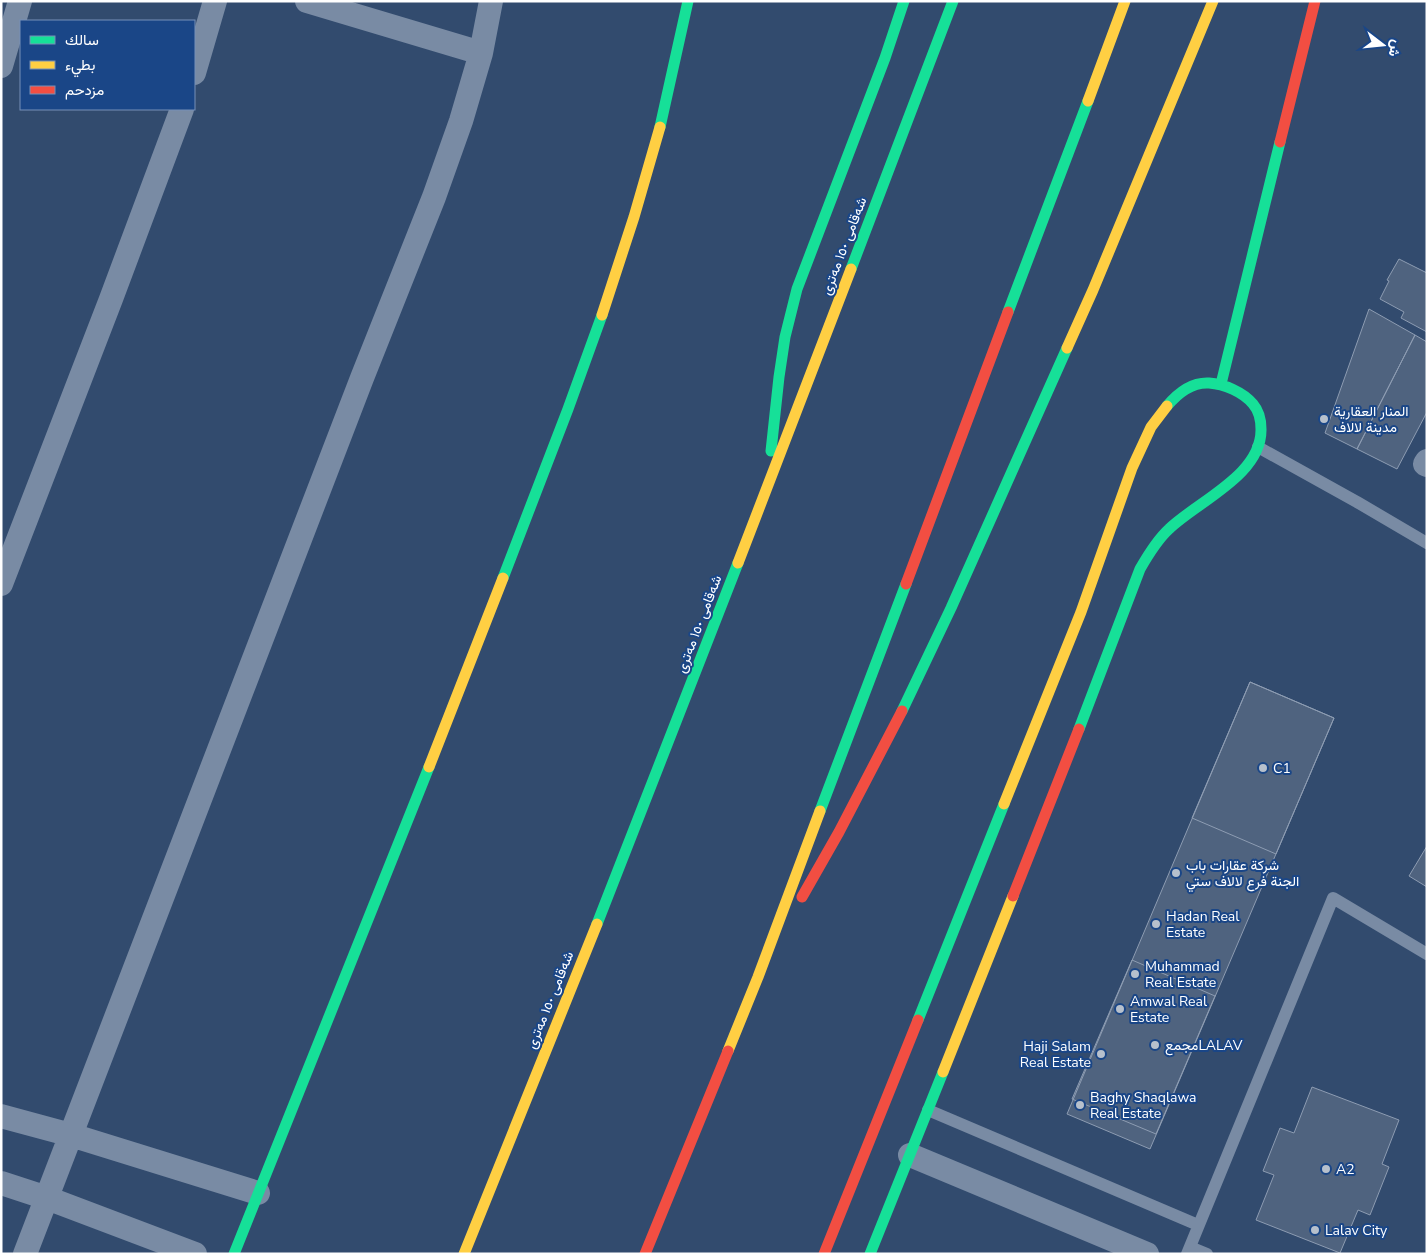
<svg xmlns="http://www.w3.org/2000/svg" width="1428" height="1255" viewBox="0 0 1428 1255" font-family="'Nunito Sans',Vazirmatn,sans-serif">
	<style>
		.building { fill: #4f637f; stroke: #8d9cb2 }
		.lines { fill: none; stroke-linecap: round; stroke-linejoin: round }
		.lane { stroke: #798ba4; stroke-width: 12 }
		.street { stroke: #798ba4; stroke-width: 24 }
		.fast { stroke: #16e098; stroke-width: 11 }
		.slow { stroke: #ffcf43; stroke-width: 11 }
		.jam { stroke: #f24e42; stroke-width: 11 }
		.poi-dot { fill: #b7c0cc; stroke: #1a4687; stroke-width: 2 }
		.labels { text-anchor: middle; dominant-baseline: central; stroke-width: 4; stroke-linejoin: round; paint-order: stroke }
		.street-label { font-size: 14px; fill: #fff; stroke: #1a4687 }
		.poi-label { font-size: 14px; fill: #fff; stroke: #1a4687; text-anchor: start }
	</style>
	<rect width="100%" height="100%" fill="#324b6e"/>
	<path class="building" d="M1399 259 1427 273V332L1401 318 1404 312 1380 299 1389 281 1387 280Z
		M1369 309 1415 335 1357 449 1325 433Z
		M1415 335 1427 342V412L1397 469 1357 449Z
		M1250 682 1334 718 1276 854 1192 818Z
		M1250 682 1334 718 1150 1149 1067 1114Z
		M1427 846V887L1409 876Z
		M1132 960 1215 996 1156 1134 1072 1099Z
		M1312 1087 1399 1120 1382 1164 1389 1167 1370 1215 1358 1210 1340 1253 1256 1220 1274 1175 1263 1171 1280 1128 1294 1133Z"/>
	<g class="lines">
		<path class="lane" d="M1258 447 1357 502 1427 543
			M928 1110 1198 1225
			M1190 1247 1207 1254
			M1187 1254 1333 898 1427 954"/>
		<path class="street" d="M307 1 481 53
			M1 66 20 1
			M194 73 215 1
			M1427 461 1425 464 1427 465
			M1 584 111 299 182 109
			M1 1116 71 1135 258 1193
			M910 1155 1147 1254
			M1 1183 47 1198 195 1254
			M25 1254 362 378 434 197 461 121 481 53 491 1"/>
		<path class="fast" d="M660 127 688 1
			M851 269 953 1
			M1008 312 1088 101
			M1221 384 1280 142
			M771 451 779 377 785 337 797 289 885 58 904 1
			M503 578 568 409 602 315
			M902 711 951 608 1067 348
			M1079 729 1140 569C1148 555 1157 540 1169 529 1198 501 1262 475 1261 429 1261 420 1259 411 1253 404 1243 392 1224 384 1209 383 1192 382 1177 394 1167 406
			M820 811 906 584
			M597 924 738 563
			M918 1020 1004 804
			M234 1254 429 767
			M870 1254 943 1072"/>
		<path class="slow" d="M1088 101 1125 1
			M602 315 634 217 660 127
			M1067 348 1093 290 1213 1
			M738 563 851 269
			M429 767 503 578
			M1004 804 1081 612 1132 468 1151 427 1167 406
			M728 1051 758 977 820 811
			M943 1072 1013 896
			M464 1254 597 924"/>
		<path class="jam" d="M1280 142 1315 1
			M906 584 1008 312
			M1013 896 1079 729
			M802 897 839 832 902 711
			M645 1254 728 1051
			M824 1254 918 1020"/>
	</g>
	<g class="poi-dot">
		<circle cx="1324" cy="419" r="5"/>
		<circle cx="1263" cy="768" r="5"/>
		<circle cx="1176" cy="873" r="5"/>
		<circle cx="1156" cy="924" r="5"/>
		<circle cx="1135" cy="974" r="5"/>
		<circle cx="1120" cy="1009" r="5"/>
		<circle cx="1155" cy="1045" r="5"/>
		<circle cx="1101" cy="1054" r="5"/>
		<circle cx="1080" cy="1105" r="5"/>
		<circle cx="1326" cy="1169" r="5"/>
		<circle cx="1315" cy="1230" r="5"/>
	</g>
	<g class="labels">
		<g class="street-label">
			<text transform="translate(844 246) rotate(-69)">شەقامی ١٥٠ مەتری</text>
			<text transform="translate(699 624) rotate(-69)">شەقامی ١٥٠ مەتری</text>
			<text transform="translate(550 1000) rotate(-68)">شەقامی ١٥٠ مەتری</text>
		</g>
		<g class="poi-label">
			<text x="1334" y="411">المنار العقارية<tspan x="1334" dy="16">مدينة لالاف</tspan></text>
			<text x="1273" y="768">C1</text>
			<text x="1186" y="865">شركة عقارات باب<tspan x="1186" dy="16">الجنة فرع لالاف ستي</tspan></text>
			<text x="1166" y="916">Hadan Real<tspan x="1166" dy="16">Estate</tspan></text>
			<text x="1145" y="966">Muhammad<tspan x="1145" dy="16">Real Estate</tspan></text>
			<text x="1130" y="1001">Amwal Real<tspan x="1130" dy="16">Estate</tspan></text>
			<text x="1165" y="1045">مجمعLALAV</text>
			<text x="1091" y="1046" text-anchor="end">Haji Salam<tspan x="1091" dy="16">Real Estate</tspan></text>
			<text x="1090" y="1097">Baghy Shaqlawa<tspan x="1090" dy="16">Real Estate</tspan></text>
			<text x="1336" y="1169">A2</text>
			<text x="1325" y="1230">Lalav City</text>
		</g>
	</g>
	<rect width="1428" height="1255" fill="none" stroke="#ffffff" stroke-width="5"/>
	<rect x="20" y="20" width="175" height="90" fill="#1a4687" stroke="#7690b7"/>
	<rect x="30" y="36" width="25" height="8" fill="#16e098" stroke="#7690b7"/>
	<text x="65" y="45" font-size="15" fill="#ffffff">سالك</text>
	<rect x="30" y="61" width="25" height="8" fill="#ffcf43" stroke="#7690b7"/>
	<text x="65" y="70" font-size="15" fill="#ffffff">بطيء</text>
	<rect x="30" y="86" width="25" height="8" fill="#f24e42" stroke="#7690b7"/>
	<text x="65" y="95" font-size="15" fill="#ffffff">مزدحم</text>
	<g transform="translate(1383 45) rotate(106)" stroke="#1a4687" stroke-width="4" paint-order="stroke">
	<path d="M0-4L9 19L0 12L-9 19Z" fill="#ffffff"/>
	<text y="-8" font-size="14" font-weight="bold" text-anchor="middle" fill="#ffffff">ش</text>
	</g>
</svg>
